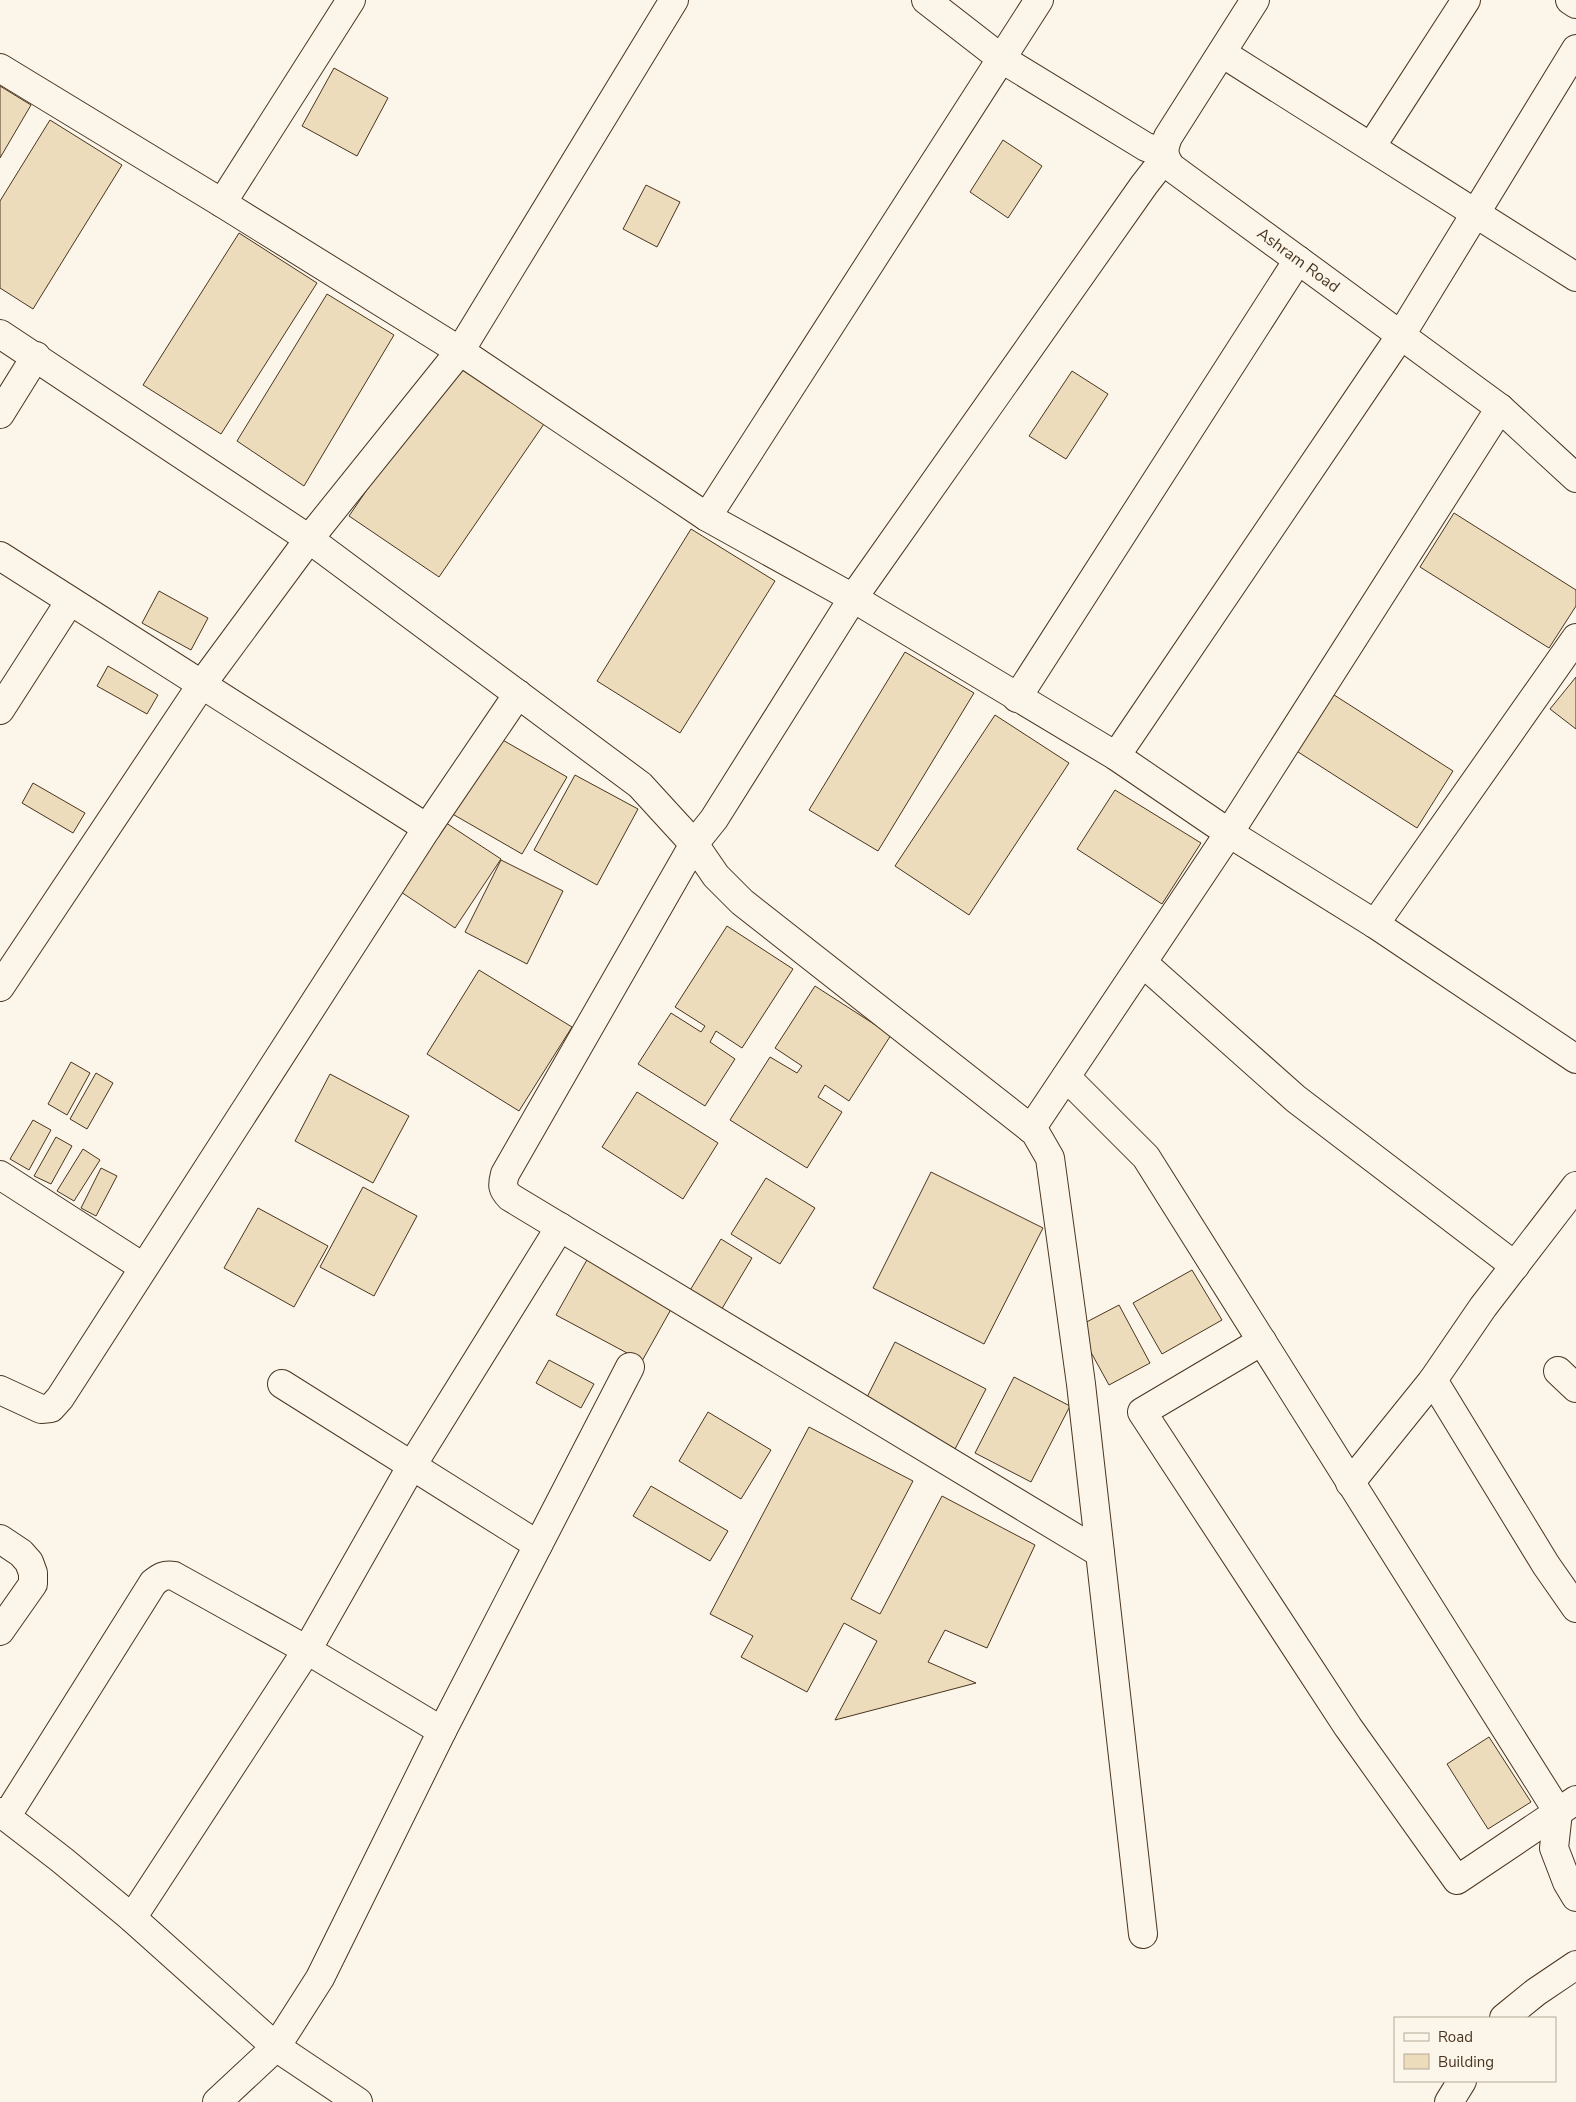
<svg xmlns="http://www.w3.org/2000/svg" width="1576" height="2102" viewBox="0 0 1576 2102" font-family="'Nunito Sans',sans-serif">
	<style>
		.building { fill: #ecdcbc; stroke: #4a3520 }
		.lines { fill: none; stroke-linecap: round; stroke-linejoin: round }
		.minor-casing { stroke: #4a3520; stroke-width: 30 }
		.minor { stroke: #fbf6e9; stroke-width: 28 }
		.labels { text-anchor: middle; dominant-baseline: central; stroke-width: 4; stroke-linejoin: round; paint-order: stroke }
		.street-label { font-size: 16px; fill: #4a3520; stroke: #fbf6e9 }
	</style>
	<rect width="100%" height="100%" fill="#fbf6e9"/>
	<path class="building" d="M334 68 388 98 357 156 302 126Z
		M0 86 31 105 0 158Z
		M50 120 122 165 33 309 0 288V201Z
		M1003 140 1042 166 1008 218 970 192Z
		M646 185 680 202 657 247 623 229Z
		M239 233 317 283 221 434 143 385Z
		M327 294 394 335 304 486 237 441Z
		M456 360 546 421 439 577 349 516Z
		M1072 371 1108 394 1066 459 1029 436Z
		M1454 513 1576 590V606L1549 648 1420 567Z
		M691 529 775 581 680 733 597 681Z
		M159 591 208 618 191 650 142 623Z
		M905 652 974 693 878 851 809 810Z
		M108 666 158 695 147 714 97 686Z
		M1576 677V729L1550 709Z
		M1331 693 1453 771 1417 828 1295 750Z
		M995 715 1069 763 969 915 895 866Z
		M494 735 567 777 522 854 449 812Z
		M575 775 638 809 597 885 534 850Z
		M33 783 85 813 73 833 22 803Z
		M1115 790 1201 843 1162 904 1077 849Z
		M437 817 501 859 455 928 392 886Z
		M501 860 563 891 527 964 465 932Z
		M727 926 793 969 742 1048 716 1031 710 1042 735 1059 705 1106 638 1064 671 1013 701 1032 705 1026 675 1007Z
		M479 970 572 1027 519 1111 427 1054Z
		M815 986 891 1035 849 1101 825 1085 818 1097 842 1112 807 1168 730 1120 770 1057 797 1073 802 1066 775 1048Z
		M71 1062 90 1073 67 1115 48 1104Z
		M96 1073 113 1083 87 1129 70 1119Z
		M330 1074 409 1116 373 1183 295 1141Z
		M637 1092 718 1143 683 1199 602 1147Z
		M33 1120 51 1130 29 1170 10 1159Z
		M56 1137 72 1146 51 1184 34 1176Z
		M83 1149 100 1160 74 1201 57 1191Z
		M101 1168 117 1176 96 1216 81 1208Z
		M931 1172 1043 1228 984 1344 873 1288Z
		M766 1178 815 1208 780 1264 731 1234Z
		M363 1187 417 1216 374 1296 320 1267Z
		M258 1208 328 1246 294 1307 224 1268Z
		M721 1239 752 1258 720 1312 689 1292Z
		M588 1258 674 1304 642 1361 556 1315Z
		M1192 1270 1222 1320 1162 1354 1133 1303Z
		M1119 1305 1150 1363 1109 1385 1077 1327Z
		M895 1342 986 1389 955 1449 864 1403Z
		M549 1360 594 1384 581 1408 536 1383Z
		M1014 1377 1070 1406 1031 1482 975 1453Z
		M708 1412 771 1450 741 1499 679 1461Z
		M809 1427 913 1481 851 1599 880 1614 942 1496 1035 1545 987 1648 945 1630 928 1662 976 1683 835 1720 877 1641 844 1623 807 1692 741 1657 753 1636 710 1614Z
		M651 1486 728 1531 710 1561 633 1516Z
		M1489 1737 1531 1802 1488 1829 1447 1764Z"/>
	<g class="lines">
		<defs>
			<g id="minor">
				<path d="M926 0 1002 59 1146 147 1163 152"/>
				<path id="s1" d="M1255 0 1168 137C1163 150 1163 155 1171 167L1500 408 1576 478"/>
				<path d="M1570 0 1576 4"/>
				<path d="M1222 53 1576 277"/>
				<path d="M0 68 222 203 460 351 707 517 853 598 1116 756 1229 833 1375 924 1576 1059"/>
				<path d="M1371 147 1466 0"/>
				<path d="M222 203 351 0"/>
				<path d="M0 334 309 539 640 785 694 844 716 876 742 902 1035 1132 1050 1158 1081 1384 1143 1934"/>
				<path d="M0 414 36 356"/>
				<path d="M707 517 1039 0"/>
				<path d="M0 556 427 828"/>
				<path d="M1017 698 1298 260"/>
				<path d="M0 710 70 601"/>
				<path d="M1116 756 1401 335 1576 49"/>
				<path d="M1375 924 1576 638"/>
				<path d="M1143 963 1296 1099 1515 1266"/>
				<path d="M0 987 202 684 309 539 460 351 674 0"/>
				<path d="M1066 1077 1146 1157 1558 1812 1554 1848 1567 1882 1576 1897"/>
				<path d="M1031 1129 1229 833 1500 408"/>
				<path d="M0 1175 143 1267"/>
				<path d="M1262 1341 1142 1412 1348 1727 1457 1880 1576 1800"/>
				<path d="M1558 1371 1576 1388"/>
				<path d="M1433 1380 1546 1565 1576 1608"/>
				<path d="M282 1384 538 1545"/>
				<path d="M0 1390 41 1409 51 1408 60 1398 427 828 518 694"/>
				<path d="M1350 1483 1433 1380 1483 1307 1576 1186"/>
				<path d="M0 1539 21 1553 29 1562 33 1573V1584L0 1631"/>
				<path d="M1100 1553 510 1197C502 1189 502 1185 505 1174L694 844 714 819 853 598 1144 185 1165 158"/>
				<path d="M0 1812 62 1860 132 1918 276 2047 358 2102"/>
				<path d="M6 1817 153 1583C160 1577 165 1574 174 1576L307 1650 442 1731"/>
				<path d="M132 1918 307 1650 411 1467 560 1227"/>
				<path d="M1504 2018 1536 1992 1576 1965"/>
				<path d="M217 2102 276 2047 320 1978 442 1731 630 1367"/>
				<path d="M1449 2102 1462 2081"/>
			</g>
		</defs>
		<use href="#minor" class="minor-casing"/>
		<use href="#minor" class="minor"/>
	</g>
	<g class="labels">
		<g class="street-label">
			<text stroke="none"><textPath href="#s1" startOffset="352">Ashram Road</textPath></text>
		</g>
	</g>
	<rect x="1394" y="2017" width="162" height="65" fill="#fbf6e9" stroke="#b4a999"/>
	<rect x="1404" y="2033" width="25" height="8" fill="#fbf6e9" stroke="#b4a999"/>
	<text x="1438" y="2042" font-size="15" fill="#4a3520">Road</text>
	<rect x="1404" y="2054" width="25" height="15" fill="#ecdcbc" stroke="#b4a999"/>
	<text x="1438" y="2067" font-size="15" fill="#4a3520">Building</text>
</svg>
